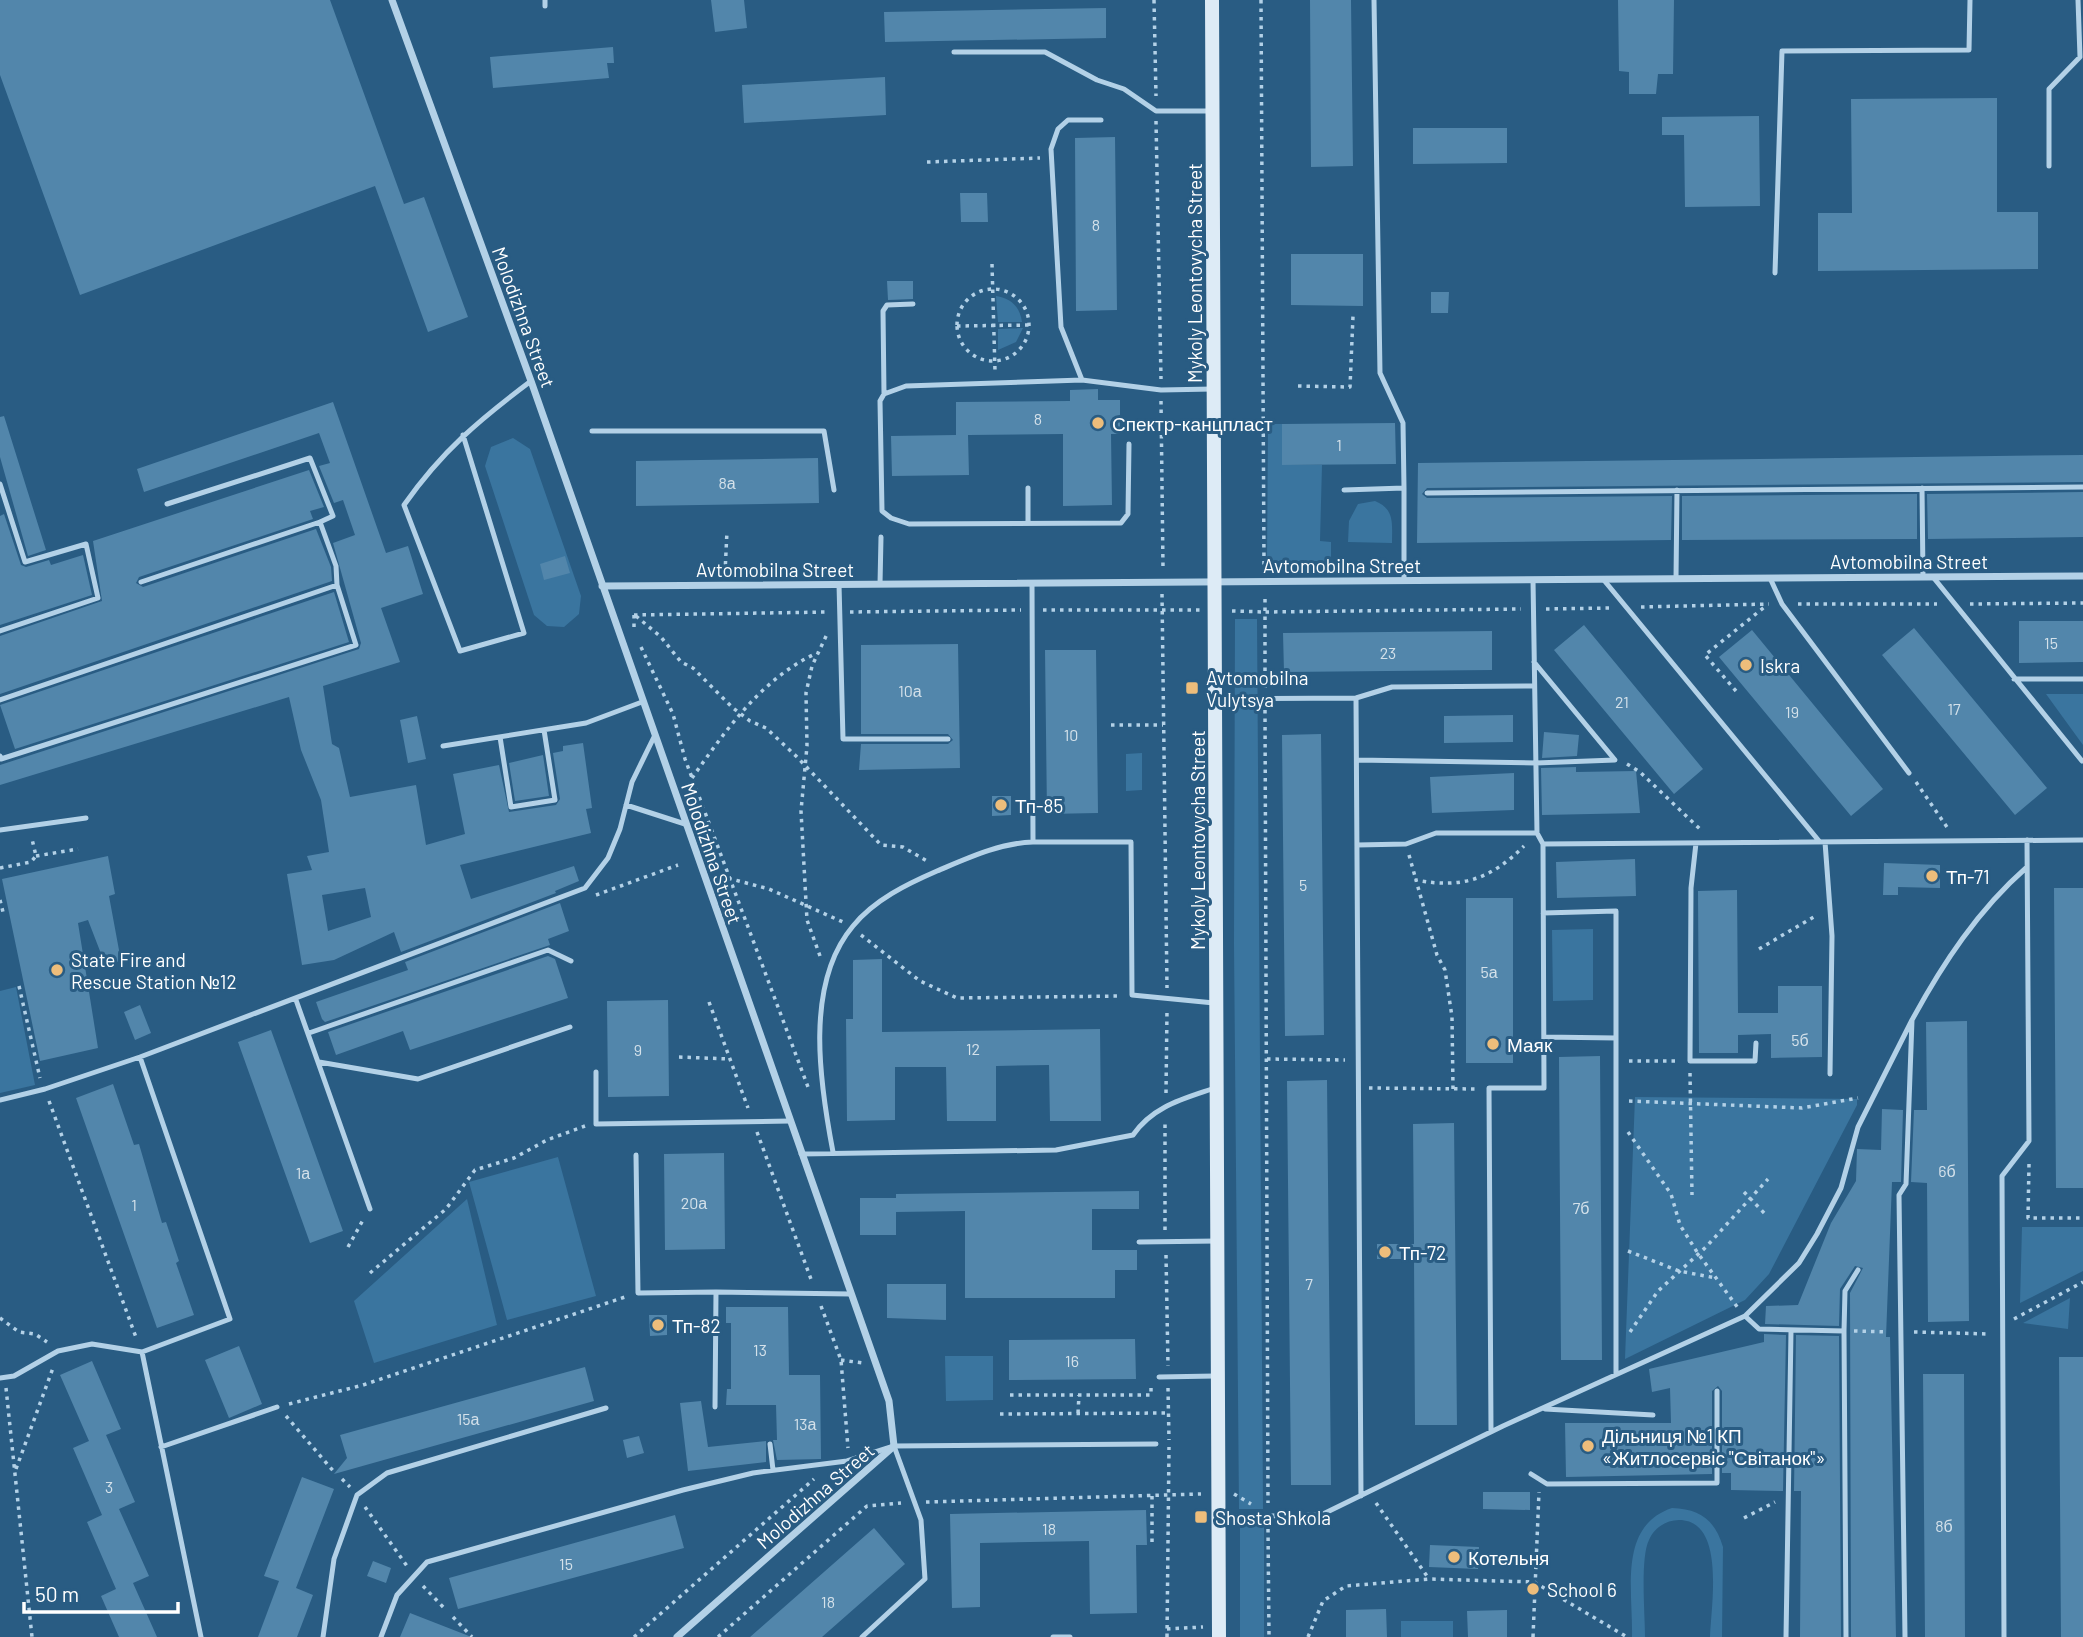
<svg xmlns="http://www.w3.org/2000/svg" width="2083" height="1637" viewBox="0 0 2083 1637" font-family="Barlow,sans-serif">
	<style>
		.green { fill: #3a759f }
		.building { fill: #5286ab; fill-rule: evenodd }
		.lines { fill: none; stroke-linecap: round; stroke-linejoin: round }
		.path { stroke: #b3d1e7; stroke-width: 3.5; stroke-dasharray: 3.5 5; stroke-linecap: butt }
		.lane { stroke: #b3d1e7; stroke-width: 5 }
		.street { stroke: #b3d1e7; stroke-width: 7 }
		.secondary { stroke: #ddebf6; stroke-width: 14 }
		.poi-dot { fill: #edbd7b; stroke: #295c83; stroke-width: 2.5 }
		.labels { text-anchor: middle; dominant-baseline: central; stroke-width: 6; stroke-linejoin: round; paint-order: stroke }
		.number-label { font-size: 16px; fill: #d4e1ea }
		.street-label { font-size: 19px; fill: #fff; stroke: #295c83 }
		.poi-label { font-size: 19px; fill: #fff; stroke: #295c83; text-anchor: start }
	</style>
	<rect width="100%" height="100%" fill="#295c83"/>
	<path class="green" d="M996 296C1011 298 1020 307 1022 322H998Z
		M1023 328 1016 342 998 350V329Z
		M1268 424H1282V465H1322L1320 541 1331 542V561H1267Z
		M513 438 530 449 581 596 579 614 564 627 547 626 534 615 485 466 491 447Z
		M1375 501C1395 509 1392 524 1392 543L1348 542 1349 521 1358 504Z
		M1235 619H1257L1263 1509H1239L1234 944Z
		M2046 694H2083V745Z
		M1142 753V790L1126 791V754Z
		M1593 929V1000L1553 1001 1552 930Z
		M16 987 35 1085 0 1093V991Z
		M1635 1097 1857 1099V1105L1769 1274 1745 1300 1625 1359Z
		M558 1157 596 1296 507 1320 469 1182Z
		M467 1199 497 1325 374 1363 354 1301Z
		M2022 1227H2083V1271L2020 1303Z
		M2070 1298 2068 1329 2023 1323Z
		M945 1356H993V1400L946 1401Z
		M1672 1508C1700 1509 1715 1520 1723 1547L1722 1637H1710C1711 1606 1726 1520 1679 1520 1666 1520 1654 1528 1649 1540 1640 1558 1645 1614 1645 1637H1632C1633 1590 1618 1526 1672 1508Z
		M1240 1522H1264V1637H1240Z
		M1401 1621H1453V1637H1401Z"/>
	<path class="building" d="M0 0H330L404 204 424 197 468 317 428 332 375 186 80 295 0 75Z
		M711 0H744L747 28 715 32Z
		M1310 0H1351L1353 166 1311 167Z
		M1618 0H1674L1673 74H1658L1656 94H1629V72L1619 71Z
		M1106 8V38L885 42 884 12Z
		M613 47 614 63H607L609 78 493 88 490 57Z
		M885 77 886 115 744 123 742 85Z
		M1997 98V212H2038V269L1818 271V213H1852L1851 99Z
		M1759 116 1760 206 1685 207 1684 135H1662V117Z
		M1413 128H1507V163L1413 164Z
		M1115 137 1117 310 1076 311 1075 138Z
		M960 193H987L988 222H961Z
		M1291 254H1363V306L1291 305Z
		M887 281H913V299L888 300Z
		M1431 292H1449L1448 313H1431Z
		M1098 389V400H1120V434H1111L1112 505 1063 506V434L968 435 969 475 892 476 891 436 956 435V402L1070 401V390Z
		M333 402 386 553 408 546 423 594 381 608 400 662 323 686 332 744 339 748 350 797 416 785 426 845 465 834 453 774 499 765 509 812 556 805 560 799 553 753 563 751V746L583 743 592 808 586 809 591 833 460 865 471 899 574 866 579 881 555 891 556 893 401 952 394 932 334 960 302 965 287 874 312 870 307 856 329 852 321 800 301 750 289 697 0 785V765L359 649 361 643 333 543 355 535 343 500 334 503 319 466 330 463 319 433 144 492 137 469ZM365 888 371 917 328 931 322 895Z
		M4 416 46 550 28 556 0 457V417Z
		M1395 423 1396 464 1282 465V424Z
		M2083 455V482L1427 488 1422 494 1427 498 1672 496 1671 540 1417 543 1418 463Z
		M818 458 819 503 636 506V461Z
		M309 470 324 507 310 511 313 519 139 577 136 583 143 587 316 529 331 567 332 581 0 694V636L102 601 93 541Z
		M2083 492V537L1928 539 1927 494Z
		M1917 494V539L1682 540V496Z
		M4 514 21 565 26 567 49 560 51 565 83 555 92 595 0 625V516Z
		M565 556 570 573 544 580 540 564Z
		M334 592 349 642 15 749 0 705Z
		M2019 621H2083V662L2019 663Z
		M1584 625 1703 769 1674 794 1554 650Z
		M1914 628 2047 788 2015 815 1882 655Z
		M1752 630 1883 789 1851 816 1719 657Z
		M1492 631V670L1284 672 1283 633Z
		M958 644 960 768 859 770 861 744H948L953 740 948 734H861V645Z
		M1045 650H1096L1098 813 1047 814Z
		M1513 715V742L1444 743V716Z
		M417 716 426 759 408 763 400 720Z
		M1544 732 1579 735 1577 756 1542 758Z
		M1321 734 1324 1035 1285 1036 1282 735Z
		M543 755 549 796 515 801 509 763Z
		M1576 767V772L1636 771 1640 813 1542 815 1541 768Z
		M1514 773V810L1432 813 1430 777Z
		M992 796H1011V815L992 816Z
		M108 856 115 894 109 896 121 961 105 964 88 920 78 923 98 1048 40 1061 2 879Z
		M1635 859 1636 896 1557 898 1556 862Z
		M1884 863 1940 865V888L1898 887V895H1883Z
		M2054 888H2083V1188H2056Z
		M1737 890 1738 1013H1778V986H1822V1057L1771 1058V1034L1738 1035V1053H1699L1698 891Z
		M1466 898H1513V1063H1466Z
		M560 903 569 931 548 939 550 945 325 1022 322 1019 316 1002 408 970 405 962Z
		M548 956 555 959 568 998 410 1050 403 1031 336 1055 328 1032Z
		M882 959V1032L1100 1029 1101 1121H1050L1049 1065 996 1066V1121H947L946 1067H895V1120L847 1121 846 1019H853V960Z
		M668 1000 669 1096 608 1097 607 1001Z
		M140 1005 151 1033 135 1040 124 1012Z
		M1967 1021 1969 1321 1928 1322 1927 1183 1911 1182 1914 1110H1927L1926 1022Z
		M271 1030 343 1231 310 1243 238 1042Z
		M1600 1056 1602 1360H1561L1559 1057Z
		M1327 1080 1331 1485H1291L1287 1081Z
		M113 1084 134 1145 139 1144 162 1223 166 1222 179 1261 176 1263 194 1315 157 1328 76 1098Z
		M1882 1109 1903 1110 1901 1182H1892L1886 1337H1890L1896 1637H1851L1850 1293 1863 1268 1855 1266 1840 1289 1839 1326 1765 1324 1766 1306 1798 1305 1831 1223 1856 1181 1857 1149 1881 1150Z
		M1454 1123 1457 1425H1415L1414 1259H1377V1244H1414L1413 1124Z
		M724 1153 725 1249 665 1250 664 1154Z
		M1139 1191V1209H1092V1250H1137V1270H1115V1298H965V1211L896 1212V1235H860V1198H896V1194Z
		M887 1284H946V1320L887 1318Z
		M726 1307H788L789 1375H820L821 1459 777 1460 773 1440H777L776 1405H726L727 1389H731V1323H726Z
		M649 1315H667V1335L650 1336Z
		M1764 1334 1786 1335 1783 1491 1731 1490V1473H1722V1391L1718 1386 1712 1391V1474L1566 1477 1565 1423H1671L1670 1388 1652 1392 1649 1369 1764 1342Z
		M1796 1335 1839 1336 1841 1637H1800L1801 1491H1794Z
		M1135 1339 1136 1379 1009 1380V1340Z
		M239 1346 262 1404 229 1418 205 1360Z
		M2059 1357H2083V1637H2061Z
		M92 1361 121 1429 106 1435 135 1502 119 1509 149 1576 133 1583 157 1637H119L101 1596 116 1589 87 1522 102 1515 73 1448 89 1441 60 1375Z
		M585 1367 594 1401 334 1474 347 1458 340 1435Z
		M1923 1374H1964L1965 1637H1925Z
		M701 1401 708 1447 766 1441V1462L688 1471 680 1403Z
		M639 1436 644 1453 627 1458 623 1440Z
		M302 1477 334 1489 296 1588 313 1595 297 1637H258L279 1581 264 1576Z
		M1483 1492H1530V1510L1483 1509Z
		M1146 1510 1147 1545H1136L1137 1613 1090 1614 1089 1541 980 1543V1607L952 1608 950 1514Z
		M675 1515 684 1548 458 1609 449 1578Z
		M874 1528 905 1564 822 1637H750Z
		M1430 1545 1479 1547 1478 1569 1429 1567Z
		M373 1561 391 1568 386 1583 367 1576Z
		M1386 1609 1387 1637H1346V1610Z
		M1507 1610V1637H1468L1467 1611Z
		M410 1613 469 1636V1637H400Z"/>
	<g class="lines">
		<path class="path" d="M1154 0 1156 96
			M1261 0 1264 568
			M1156 121 1161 379
			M927 162 1040 158
			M992 264 995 371
			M957 325a36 36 0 1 1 72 0a36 36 0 1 1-72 0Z
			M957 326 1030 325
			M1298 386 1350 387 1353 316
			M1161 401 1163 568
			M725 573 727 531
			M1162 594 1167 988
			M1798 604H1937
			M1970 604 2083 603
			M1641 607 1769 604
			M1546 609 1612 608
			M1043 610H1200
			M1232 611 1265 612V594
			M850 612 1021 610
			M634 615 829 612
			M634 615V630
			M636 616 661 637 681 662 693 668 733 708 750 721 766 728 796 756 881 845 903 847 927 861
			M641 647 673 714 685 759 808 1087
			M1265 688V612L1521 609
			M1736 691 1705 655 1767 605
			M1265 710 1268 1503
			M1111 725H1163
			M1627 764 1640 772 1702 831
			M692 778C726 730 762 678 817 653
			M1916 782 1949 830
			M1409 855 1416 880
			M36 856 78 849
			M0 868 31 862 36 856 32 839
			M720 876 769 889 843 922
			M596 895 678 865
			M0 900 3 912
			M861 935 920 981 957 998 1120 996
			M1759 949 1817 915
			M820 956 807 920 801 811 807 746 806 693 812 666 828 632
			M19 986 40 1078
			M709 1002 748 1108
			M679 1057 730 1059
			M1267 1059 1345 1060
			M1629 1061H1677
			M1690 1073 1692 1195
			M1369 1088 1477 1089
			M1453 1089 1452 1017 1445 970 1437 955 1416 880C1462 889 1491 879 1524 846
			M1166 1093 1167 1010
			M49 1101 137 1340
			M1629 1101 1802 1108 1858 1098
			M757 1132 812 1282
			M1628 1132 1671 1194 1680 1225 1697 1252 1738 1308
			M2029 1164 2028 1218H2083
			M1744 1192 1767 1216
			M1165 1230V1122
			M348 1247 363 1220
			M1628 1251 1679 1271 1716 1278
			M1166 1255 1168 1366
			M370 1273 446 1209 475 1170 514 1158 547 1140 585 1126
			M821 1306 841 1360 848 1448
			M0 1318 19 1332 35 1334 47 1342
			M2014 1319 2083 1282
			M1854 1331 1888 1332
			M1630 1332 1658 1291 1706 1247 1768 1179
			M1914 1332 1990 1334
			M841 1360 863 1363
			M6 1388 32 1637
			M1168 1388 1169 1440
			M1010 1395H1151V1387
			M289 1404 363 1385 628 1296
			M1078 1413 1079 1395
			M1000 1414 1169 1413
			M286 1416 335 1473
			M16 1469 53 1368
			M342 1479 350 1487
			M1234 1494 1251 1504
			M1152 1496V1544
			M926 1502 1201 1494
			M1376 1503 1429 1579
			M365 1507 407 1566
			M1744 1518 1775 1502
			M1268 1529 1269 1637
			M423 1586 446 1610
			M453 1617 472 1637
			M1167 1629 1203 1627
			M634 1637 814 1479
			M718 1637 867 1506 901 1503
			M1167 1637 1169 1447
			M1308 1637 1323 1601 1346 1586 1429 1579 1534 1582 1627 1637
			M1533 1637 1539 1492"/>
		<path class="lane" d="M1374 0 1380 373 1403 423 1404 488
			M545 6V0
			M954 52H1045L1097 80 1124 89 1156 111H1212
			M1101 120H1068L1058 129 1051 149 1061 327 1082 380 1161 390 1213 389
			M2049 166V89L2080 57 2078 0
			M1775 273 1782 51 1969 50 1970 0
			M1082 380 906 386 884 394 880 401 882 511 891 518 909 524 1121 523 1128 514 1129 444
			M884 394 883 311 887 305 913 304
			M592 431H824L834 490
			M463 435 524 633 460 651 404 505C442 451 479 420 531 381
			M0 484 25 562 86 544 98 598 0 631
			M1922 488 1923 577
			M1344 490 1404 488V581
			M1427 493 2083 487
			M167 504 310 458 333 516 320 522
			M1028 523V488
			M1933 577 2082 761
			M1770 578 1782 604 1909 773
			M1603 579 1819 841
			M1676 579 1677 490
			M141 582 320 522 336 566 337 585
			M1032 583 1033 842H1131L1132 995 1214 1003
			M839 584 843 739H948
			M880 584 881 537
			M2014 679H2083
			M1356 698 1361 1496
			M1217 699 1356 698 1392 687 1534 686
			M0 700 337 585 356 645 1 759 0 756
			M500 737 511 807 555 800 544 730
			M443 746 586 723 642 702
			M1357 760 1536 763 1615 760 1534 662
			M626 805 685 824
			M0 830 86 818
			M1825 842 1832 936 1830 1074
			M1696 843 1691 888 1690 1061H1755L1756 1043
			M1543 844 2083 840
			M1357 845 1406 844 1436 833H1537
			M1543 913 1616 911V1038
			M296 1000 370 1209
			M1912 1020C1943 963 1978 910 2027 867
			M309 1033 548 950 571 961
			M1544 1037 1616 1038V1374
			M319 1062 418 1079 570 1027
			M596 1072V1124L790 1121
			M0 1100 45 1089 140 1057 585 888 608 858 620 829 632 782 654 737
			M833 1152C820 1084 804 984 853 926 874 900 907 884 937 871 968 858 1000 843 1033 842
			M801 1154 1056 1150 1133 1135C1153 1106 1183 1099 1215 1088
			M636 1155 638 1293 716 1292
			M1139 1242 1217 1241
			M1745 1316 1759 1329 1844 1331
			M142 1352 201 1637
			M1159 1377 1215 1376
			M0 1378 14 1376 58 1351 92 1344 142 1352 230 1319 140 1057
			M715 1407 716 1292 851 1294
			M1545 1409 1653 1415
			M1491 1431 1489 1088H1544L1543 844 1537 833 1533 580
			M770 1444 773 1470
			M161 1447 277 1407
			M1531 1474 1547 1484 1717 1483V1391
			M1219 1517 1321 1515 1503 1426 1745 1316 1799 1263 1817 1234 1841 1188 1858 1127 1912 1020 1906 1184 1899 1195 1905 1637
			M323 1637 334 1559 357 1495 387 1473 606 1408
			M381 1637 397 1595 427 1562 683 1490 753 1473 847 1461 894 1446 1156 1444
			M862 1637 925 1579 921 1520 894 1446
			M1053 1637H1070
			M1786 1637 1791 1331
			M1846 1637 1844 1331 1845 1291 1858 1270
			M2004 1637 2002 1176 2029 1141 2027 840"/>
		<path class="street" d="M392 0 531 381 889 1401 894 1446 677 1637
			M602 586 2083 576"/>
		<path class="secondary" d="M1212 0 1219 1637"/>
	</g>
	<g class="poi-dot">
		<circle cx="1098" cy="423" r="7"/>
		<circle cx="1746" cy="665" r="7"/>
		<rect x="1185" y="681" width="14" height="14" rx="3.5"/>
		<circle cx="1001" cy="805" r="7"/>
		<circle cx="1932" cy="876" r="7"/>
		<circle cx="57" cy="970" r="7"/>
		<circle cx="1493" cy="1044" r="7"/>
		<circle cx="1385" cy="1252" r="7"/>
		<circle cx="658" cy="1325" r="7"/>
		<circle cx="1588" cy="1446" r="7"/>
		<rect x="1194" y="1510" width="14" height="14" rx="3.5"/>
		<circle cx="1454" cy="1557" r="7"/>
		<circle cx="1533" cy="1589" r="7"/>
	</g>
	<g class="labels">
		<g class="number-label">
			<text x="1096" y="224">8</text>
			<text x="1038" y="418">8</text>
			<text x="1339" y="444">1</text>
			<text x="727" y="482">8а</text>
			<text x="2051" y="642">15</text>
			<text x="1388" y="652">23</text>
			<text x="910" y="690">10а</text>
			<text x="1622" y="701">21</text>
			<text x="1954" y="708">17</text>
			<text x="1792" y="711">19</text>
			<text x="1071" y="734">10</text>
			<text x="1303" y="884">5</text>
			<text x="1489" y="971">5а</text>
			<text x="1800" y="1039">5б</text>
			<text x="973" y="1048">12</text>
			<text x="638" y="1049">9</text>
			<text x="1947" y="1170">6б</text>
			<text x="303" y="1172">1а</text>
			<text x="694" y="1202">20а</text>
			<text x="134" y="1204">1</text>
			<text x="1581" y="1207">7б</text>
			<text x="1309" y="1283">7</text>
			<text x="760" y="1349">13</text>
			<text x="1072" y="1360">16</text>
			<text x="468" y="1418">15а</text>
			<text x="805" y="1423">13а</text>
			<text x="109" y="1486">3</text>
			<text x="1944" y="1525">8б</text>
			<text x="1049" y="1528">18</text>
			<text x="566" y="1563">15</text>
			<text x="828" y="1601">18</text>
		</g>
		<g class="street-label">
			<text transform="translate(1194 273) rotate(-90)">Mykoly Leontovycha Street</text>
			<text transform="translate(524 317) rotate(70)">Molodizhna Street</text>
			<text x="1909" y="561">Avtomobilna Street</text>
			<text x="1342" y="565">Avtomobilna Street</text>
			<text x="775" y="569">Avtomobilna Street</text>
			<text transform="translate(1197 840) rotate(-90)">Mykoly Leontovycha Street</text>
			<text transform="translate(712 853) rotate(71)">Molodizhna Street</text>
			<text transform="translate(815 1496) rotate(-41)">Molodizhna Street</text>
		</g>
		<g class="poi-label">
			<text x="1112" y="423">Спектр-канцпласт</text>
			<text x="1760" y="665">Iskra</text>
			<text x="1206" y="677">Avtomobilna<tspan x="1206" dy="22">Vulytsya</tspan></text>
			<text x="1015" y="805">Тп-85</text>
			<text x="1946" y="876">Тп-71</text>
			<text x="71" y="959">State Fire and<tspan x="71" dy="22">Rescue Station №12</tspan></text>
			<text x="1507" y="1044">Маяк</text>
			<text x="1399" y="1252">Тп-72</text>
			<text x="672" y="1325">Тп-82</text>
			<text x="1602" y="1435">Дільниця №1 КП<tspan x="1602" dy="22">«Житлосервіс "Світанок"»</tspan></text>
			<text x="1215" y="1517">Shosta Shkola</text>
			<text x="1468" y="1557">Котельня</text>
			<text x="1547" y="1589">School 6</text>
		</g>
	</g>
	<path d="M24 1602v10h154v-10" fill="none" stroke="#ffffff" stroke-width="3.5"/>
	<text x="35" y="1602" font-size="21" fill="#ffffff" stroke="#295c83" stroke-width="5" paint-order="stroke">50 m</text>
</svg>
